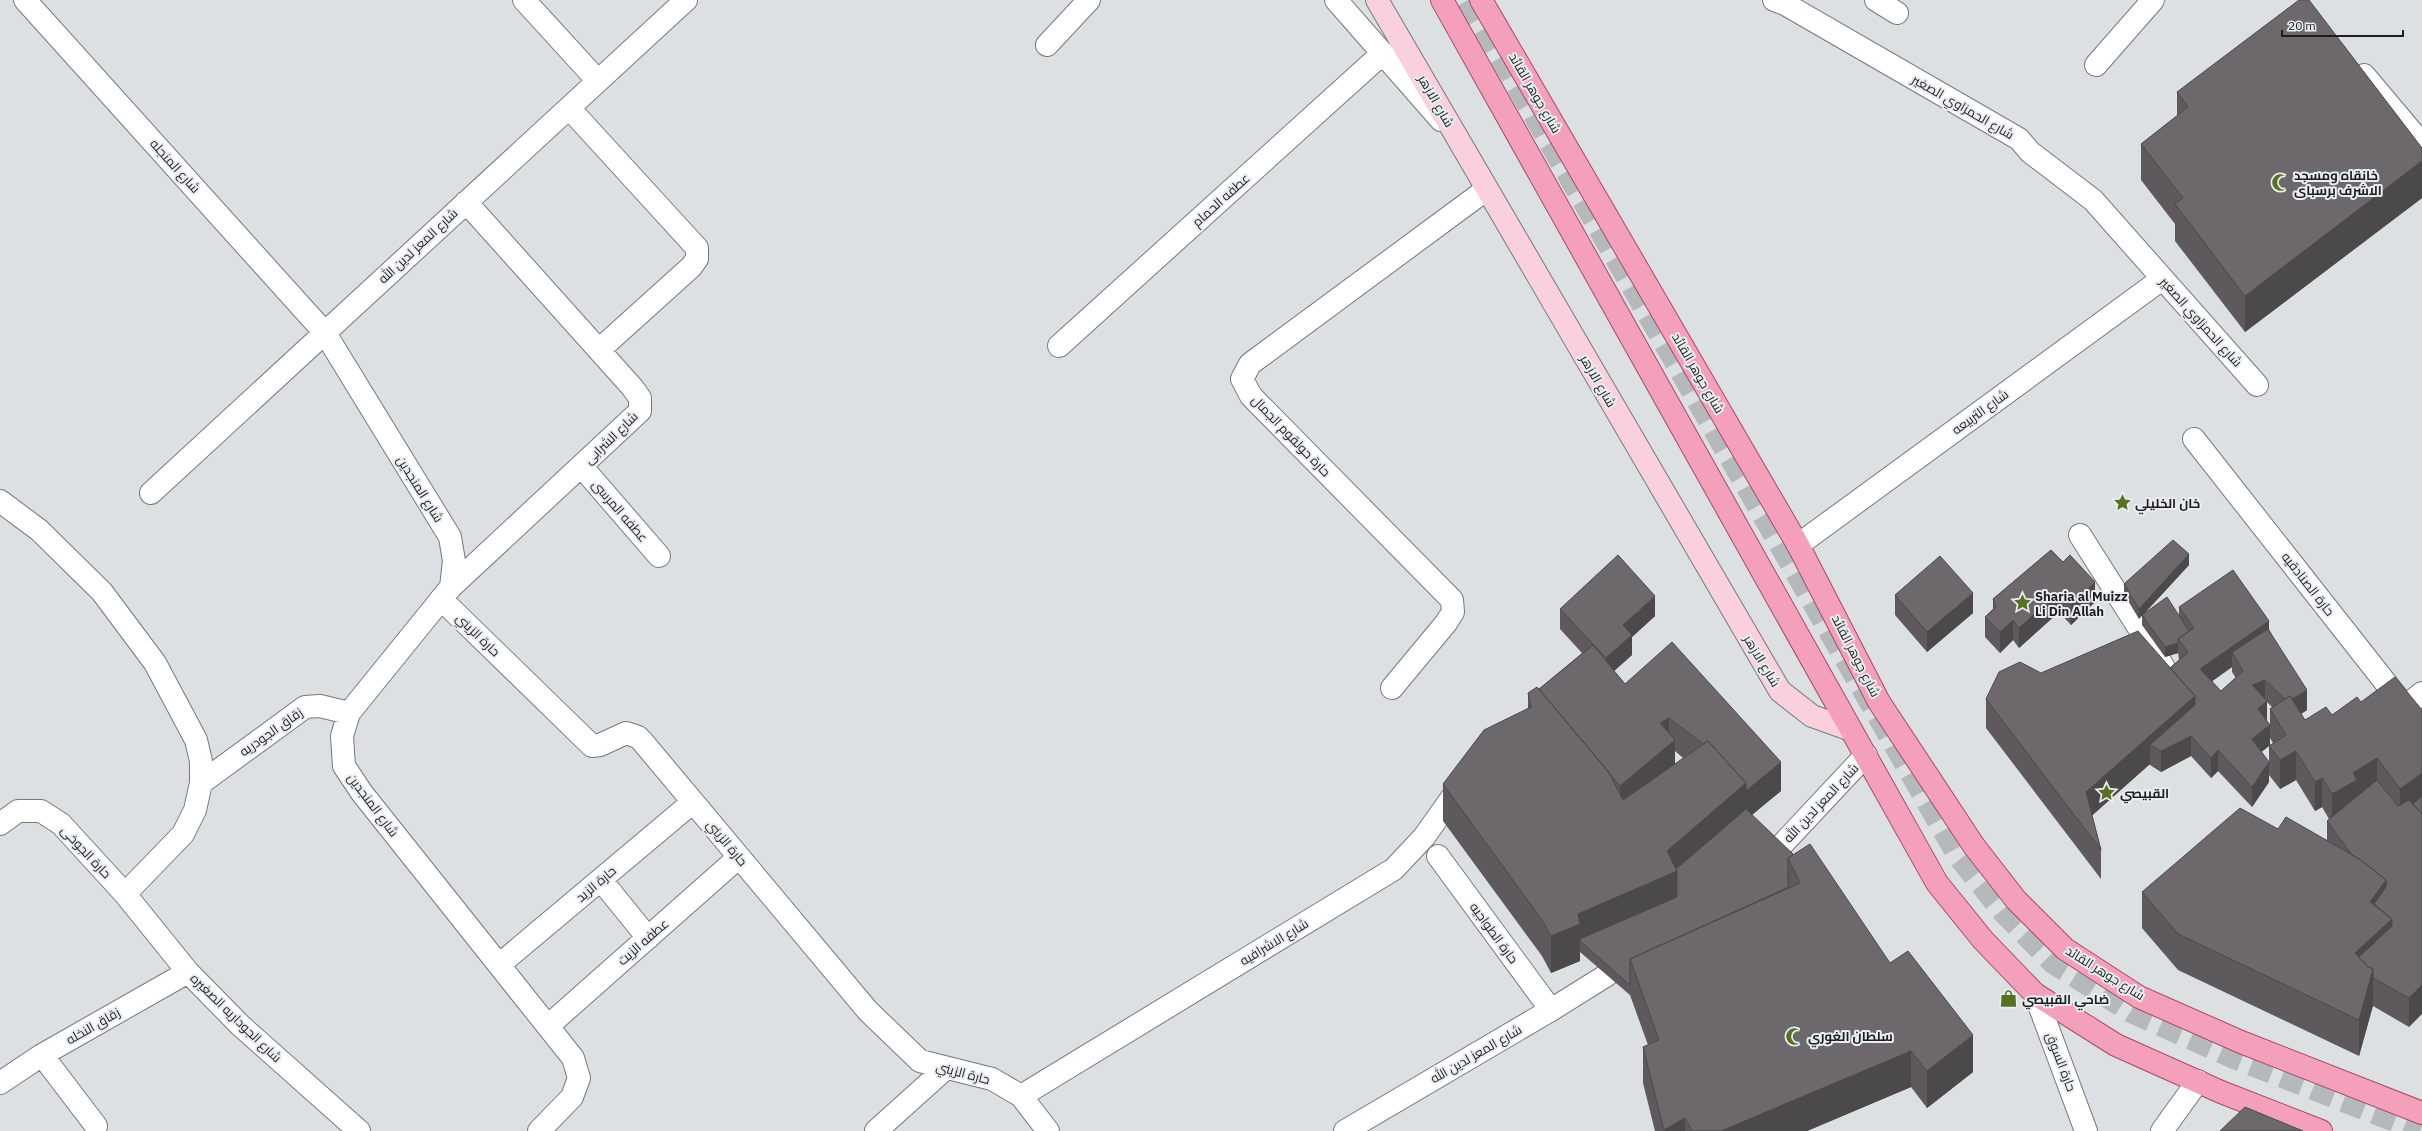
<svg xmlns="http://www.w3.org/2000/svg" width="2422" height="1131" viewBox="0 0 2422 1131" font-family="'IBM Plex Sans',Cairo,sans-serif">
	<style>
		.lines { fill: none; stroke-linecap: round; stroke-linejoin: round }
		.primary-tunnel { stroke: #b6b9bc; stroke-width: 22; stroke-dasharray: 22 11; stroke-linecap: butt }
		.pedestrian-casing { stroke: #75797c; stroke-width: 24 }
		.minor-casing { stroke: #75797c; stroke-width: 24 }
		.secondary-casing { stroke: #75797c; stroke-width: 24 }
		.primary-casing { stroke: #a64a66; stroke-width: 24 }
		.pedestrian { stroke: #fff; stroke-width: 22 }
		.minor { stroke: #fff; stroke-width: 22 }
		.secondary { stroke: #fad0dd; stroke-width: 22 }
		.primary { stroke: #f5a0bb; stroke-width: 22 }
		.wall { fill: #5d595c; fill-rule: evenodd }
		.shaded-wall { fill: #4c494b }
		.building { fill: #6c686b; stroke: #4c494b }
		.labels { text-anchor: middle; dominant-baseline: central; stroke-width: 4; stroke-linejoin: round; paint-order: stroke }
		.street-label { font-size: 13px; fill: #1d1e1f; stroke: #e9edf0 }
		.poi-label { font-size: 13px; font-weight: bold; fill: #1d1e1f; stroke: #e9edf0; text-anchor: start }
	</style>
	<rect width="100%" height="100%" fill="#dce0e3"/>
	<g class="lines">
		<path class="primary-tunnel" d="M1468 0 1958 856 2003 912 2053 963 2131 1012 2234 1058 2420 1131"/>
		<defs>
			<path id="pedestrian" d="M1777 850 1866 755
				M1345 1131 1551 1010 1607 975"/>
			<path id="minor" d="M25 0 325 333 450 537 454 561 451 587 349 713 342 736 344 766 362 793 573 1058 579 1078 572 1097 539 1131
				M524 0 598 81
				M1336 0 1441 120
				M1774 0 1785 4 2019 139 2030 152 2093 200 2257 385
				M1876 0 1897 13
				M1047 45 1089 0
				M2096 65 2153 0
				M2364 75 2422 144
				M569 108 697 248V259L691 267 599 350
				M1059 346 1383 53
				M2194 439 2422 729
				M582 467 659 556
				M151 493 686 0
				M0 501 39 530 102 592 155 663 196 740 201 761V783L195 810 183 834 125 894
				M2080 535 2163 666
				M1798 545 2162 279
				M451 587 640 411V398L632 387 466 202
				M441 599 592 746 600 745 626 733 638 737 642 741 868 1011 920 1061 992 1079 1021 1096 1048 1131
				M1392 688 1446 623 1453 612 1452 600 1251 396 1242 379 1250 364 1487 189
				M2405 707 2422 693
				M201 783 305 707 320 706 349 713
				M0 824 18 811H41L61 824 125 894 188 972 240 1025 359 1131
				M1438 856 1551 1010
				M601 880 648 938
				M499 965 693 802
				M2035 994 2086 1131
				M548 1026 739 857
				M42 1055 96 1126
				M0 1083 42 1055 188 972
				M1021 1096 1394 869 1424 837 1461 785
				M876 1131 946 1068
				M2162 1131 2198 1081"/>
			<path id="secondary" d="M1377 0 1780 691 1812 716 1851 730"/>
			<path id="primary" d="M1442 0 1937 883 1983 940 2035 994 2116 1045 2221 1092 2321 1131
				M1481 0 1798 545 1879 702 1974 846 2016 900 2065 949 2139 997 2241 1042 2422 1113"/>
		</defs>
		<use href="#pedestrian" class="pedestrian-casing"/>
		<use href="#minor" class="minor-casing"/>
		<use href="#secondary" class="secondary-casing"/>
		<use href="#primary" class="primary-casing"/>
		<use href="#pedestrian" class="pedestrian"/>
		<use href="#minor" class="minor"/>
		<use href="#secondary" class="secondary"/>
		<use href="#primary" class="primary"/>
	</g>
	<path class="wall" d="M2177 92 2422 148V198L2245 332 2175 241V224L2141 180V144L2177 116Z
		M2051 550 2095 602 2071 625 2059 612 2019 648 2013 640 2000 653 1985 637V617L1993 609V599Z
		M2189 565 2143 615 2179 616V607L2269 629 2307 710 2301 714 2305 720 2332 715 2361 702 2422 710 2409 1027 2373 1006 2359 1056 2178 970 2142 928V892L2278 829 2327 840V821L2329 819 2322 807 2315 811 2296 780 2280 789 2269 775V746L2273 743 2270 738V709L2272 707 2267 702V721L2270 745 2261 752 2269 782 2252 807 2218 771 2211 778 2191 756 2161 772 2150 765V764L2092 815 2101 850V879L1986 728V699L2041 673 2170 668 2179 660 2178 653 2165 657 2142 625V615L2139 619 2124 594V584ZM2232 667V672L2236 678 2221 691 2212 681Z
		M1895 595 1973 613 1927 652 1895 615Z
		M1560 609 1655 616 1632 637V655L1614 671 1625 684 1781 791 1751 815 1890 963 1973 1072 1927 1108 1911 1087 1807 1131H1655L1643 1083V1047L1648 1045 1630 995 1580 952V961L1551 973 1542 956 1443 821V784L1528 708V693L1539 689 1582 653 1560 629ZM1675 751 1683 758 1675 764Z"/>
	<path class="shaded-wall" d="M2422 161V198L2245 332V296Z
		M2189 554V565L2139 619V609Z
		M2095 582V602L2071 625V605Z
		M2059 592V612L2019 648V628Z
		M1973 593V613L1927 652V632Z
		M1655 596V616L1632 637V655L1606 678V658L1623 625Z
		M2013 620V640L2000 653V632Z
		M2269 621V641L2232 652V667L2200 690V669Z
		M2178 643V653L2165 657V647Z
		M2265 680V701L2252 685Z
		M2307 690V710L2288 722V702Z
		M2195 696V725L2191 736V756L2161 772V751L2150 745V764L2086 821V792Z
		M2267 701V721L2258 709Z
		M1669 718V744L1675 740V769L1620 815V786L1660 723Z
		M2270 725V745L2252 760V739Z
		M2218 750V771L2211 778V758Z
		M2296 751V780L2280 789V760Z
		M2377 758V787L2332 823V794L2353 773Z
		M1781 762V791L1746 820V791Z
		M2269 762V782L2252 807V787Z
		M2422 773V802L2400 818V789Z
		M2322 778V807L2315 811V782Z
		M1746 783V820L1677 907 1580 941V961L1551 973V936L1578 914 1667 851Z
		M2386 880V916L2370 902Z
		M2392 919V955L2373 973V1005L2359 1056V1020L2355 953Z
		M2422 985V1014L2409 1027V998Z
		M1973 1035V1072L1927 1108V1071Z
		M1911 1051V1087L1807 1131H1721Z
		M1685 1118V1131H1664V1130Z"/>
	<path class="building" d="M2299 0H2309L2422 148V161L2245 296 2175 204 2183 198 2141 144 2188 107 2177 92Z
		M2173 540 2189 554 2139 609 2124 584Z
		M2051 550 2063 562 2070 555 2095 582 2071 605 2059 592 2019 628 2013 620 2000 632 1985 617 1996 607 1993 599Z
		M1618 555 1655 596 1623 625 1632 635 1606 658 1560 609Z
		M1940 556 1973 593 1927 632 1895 595Z
		M2233 570 2269 621 2200 669 2221 691 2243 671 2232 652 2268 629 2307 690 2292 699 2290 696 2285 699 2265 680 2252 685 2267 701 2258 709 2270 725 2252 739 2269 762 2252 787 2218 750 2211 758 2191 736 2161 751 2150 745 2195 705V696L2170 668 2188 652 2178 639 2194 628 2179 607Z
		M2167 597 2189 631 2178 639V643L2165 647 2142 615Z
		M2138 631 2195 696 2086 792 2101 850 1986 699 1999 672 2020 662 2041 673Z
		M1672 642 1781 762 1746 791V783L1708 741 1703 744 1669 718 1660 723 1675 740 1620 786 1539 689 1593 645 1625 684Z
		M2395 677 2422 710V773L2400 789 2377 758 2353 773 2357 780 2332 794 2322 778 2315 782 2296 751 2280 760 2269 746 2286 735 2270 709 2290 696 2305 720 2326 707 2332 715 2357 697 2361 702Z
		M1537 687 1608 771 1623 800 1708 741 1746 783 1667 851 1677 871 1578 914 1580 924 1551 936 1542 920 1443 784 1484 730 1531 707 1528 693Z
		M2377 780 2398 806 2409 800 2422 814V985L2409 998 2373 978V969L2367 966 2359 957 2392 926V919L2374 904 2386 887V880L2361 860 2352 855 2327 821Z
		M2422 796V814L2413 804Z
		M2240 808 2278 829 2286 817 2361 860 2386 880 2370 902 2392 919 2355 953 2367 966 2373 969 2359 1020 2178 934 2142 892Z
		M1746 809 1793 854 1788 858V884L1789 887 1630 959V985L1580 941V939L1677 897V871L1676 869Z
		M1810 844 1890 963 1908 951 1973 1035 1927 1071 1911 1051 1721 1131H1692L1685 1118 1664 1130 1643 1047 1659 1040 1630 959 1800 883 1788 858Z
		M2245 1107 2303 1131H2220Z"/>
	<defs>
		<symbol id="mosque-bare" viewBox="-9 -9 18 18"><path d="M3.5-4.9A6 6 0 1 0 3.5 4.9A5 5 0 1 1 3.5-4.9Z" fill="#577123" stroke="#e9edf0" stroke-width="2.5" paint-order="stroke"/></symbol>
		<symbol id="sight-bare" viewBox="-9 -9 18 18"><path d="M0-6L1.8-2.2L6-1.7L2.9 1.2L3.7 5.4L0 3.3L-3.7 5.4L-2.9 1.2L-6-1.7L-1.8-2.2Z" fill="#577123" stroke="#e9edf0" stroke-width="2.5" paint-order="stroke"/></symbol>
		<symbol id="shop-bare" viewBox="-9 -9 18 18"><path d="M-5-2.5h2.3a2.7 3.5 0 0 1 5.4 0H5L5.5 6h-11ZM-1.5-2.5h3a1.5 2.3 0 0 0-3 0Z" fill="#577123" stroke="#e9edf0" stroke-width="2.5" paint-order="stroke"/></symbol>
	</defs>
	<g fill-rule="evenodd">
		<use href="#mosque-bare" x="2268" y="170" width="25" height="25"/>
		<use href="#sight-bare" x="2110" y="490" width="25" height="25"/>
		<use href="#sight-bare" x="2010" y="590" width="25" height="25"/>
		<use href="#sight-bare" x="2094" y="780" width="25" height="25"/>
		<use href="#shop-bare" x="1996" y="986" width="25" height="25"/>
		<use href="#mosque-bare" x="1782" y="1024" width="25" height="25"/>
	</g>
	<g class="labels">
		<g class="street-label">
			<text transform="translate(1535 93) rotate(60)">شارع جوهر القائد</text>
			<text transform="translate(1436 101) rotate(60)">شارع الازهر</text>
			<text transform="translate(1963 107) rotate(30)">شارع الحمزاوي الصغير</text>
			<text transform="translate(175 166) rotate(48)">شارع المنجله</text>
			<text transform="translate(1221 200) rotate(-42)">عطفه الحمام</text>
			<text transform="translate(418 246) rotate(-43)">شارع المعز لدين الله</text>
			<text transform="translate(2201 322) rotate(48)">شارع الحمزاوي الصغير</text>
			<text transform="translate(1698 373) rotate(60)">شارع جوهر القائد</text>
			<text transform="translate(1598 381) rotate(60)">شارع الازهر</text>
			<text transform="translate(1980 412) rotate(-36)">شارع التربيعه</text>
			<text transform="translate(1291 436) rotate(46)">حارة حولقوم الجمال</text>
			<text transform="translate(611 438) rotate(-44)">شارع الشرابى</text>
			<text transform="translate(420 489) rotate(58)">شارع المنجدين</text>
			<text transform="translate(620 511) rotate(49)">عطفه المرسى</text>
			<text transform="translate(2308 584) rotate(52)">حارة الصنادقيه</text>
			<text transform="translate(478 635) rotate(44)">حارة الزيني</text>
			<text transform="translate(1856 656) rotate(63)">شارع جوهر القائد</text>
			<text transform="translate(1762 661) rotate(59)">شارع الازهر</text>
			<text transform="translate(271 732) rotate(-35)">زقاق الجودريه</text>
			<text transform="translate(1821 803) rotate(-47)">شارع المعز لدين الله</text>
			<text transform="translate(373 805) rotate(53)">شارع المنجدين</text>
			<text transform="translate(727 843) rotate(50)">حارة الزيني</text>
			<text transform="translate(86 852) rotate(47)">حارة الجوخى</text>
			<text transform="translate(596 884) rotate(-40)">حارة الزيد</text>
			<text transform="translate(1494 933) rotate(54)">حارة الطواجيه</text>
			<text transform="translate(643 942) rotate(-41)">عطفه الزيت</text>
			<text transform="translate(1274 942) rotate(-31)">شارع الاشرافيه</text>
			<text transform="translate(2105 973) rotate(32)">شارع جوهر القائد</text>
			<text transform="translate(236 1018) rotate(44)">شارع الجوداريه الصغيره</text>
			<text transform="translate(93 1026) rotate(-30)">زقاق النخله</text>
			<text transform="translate(1476 1054) rotate(-30)">شارع المعز لدين الله</text>
			<text transform="translate(2061 1062) rotate(69)">حارة السوق</text>
			<text transform="translate(963 1073) rotate(15)">حارة الزيني</text>
		</g>
		<g class="poi-label">
			<text x="2294" y="175">خانقاه ومسجد<tspan x="2294" dy="15">الاشرف برسباى</tspan></text>
			<text x="2135" y="503">خان الخليلي</text>
			<text x="2035" y="596">Sharia al Muizz<tspan x="2035" dy="15">Li Din Allah</tspan></text>
			<text x="2120" y="793">القبيصي</text>
			<text x="2022" y="999">ضاحي القبيصي</text>
			<text x="1808" y="1036">سلطان الغوري</text>
		</g>
	</g>
	<path d="M2282 30v6h121v-6" fill="none" stroke="#1d1e1f" stroke-width="2"/>
	<text x="2288" y="30" font-size="12" fill="#1d1e1f" stroke="#e9edf0" stroke-width="3" paint-order="stroke">20 m</text>
</svg>
